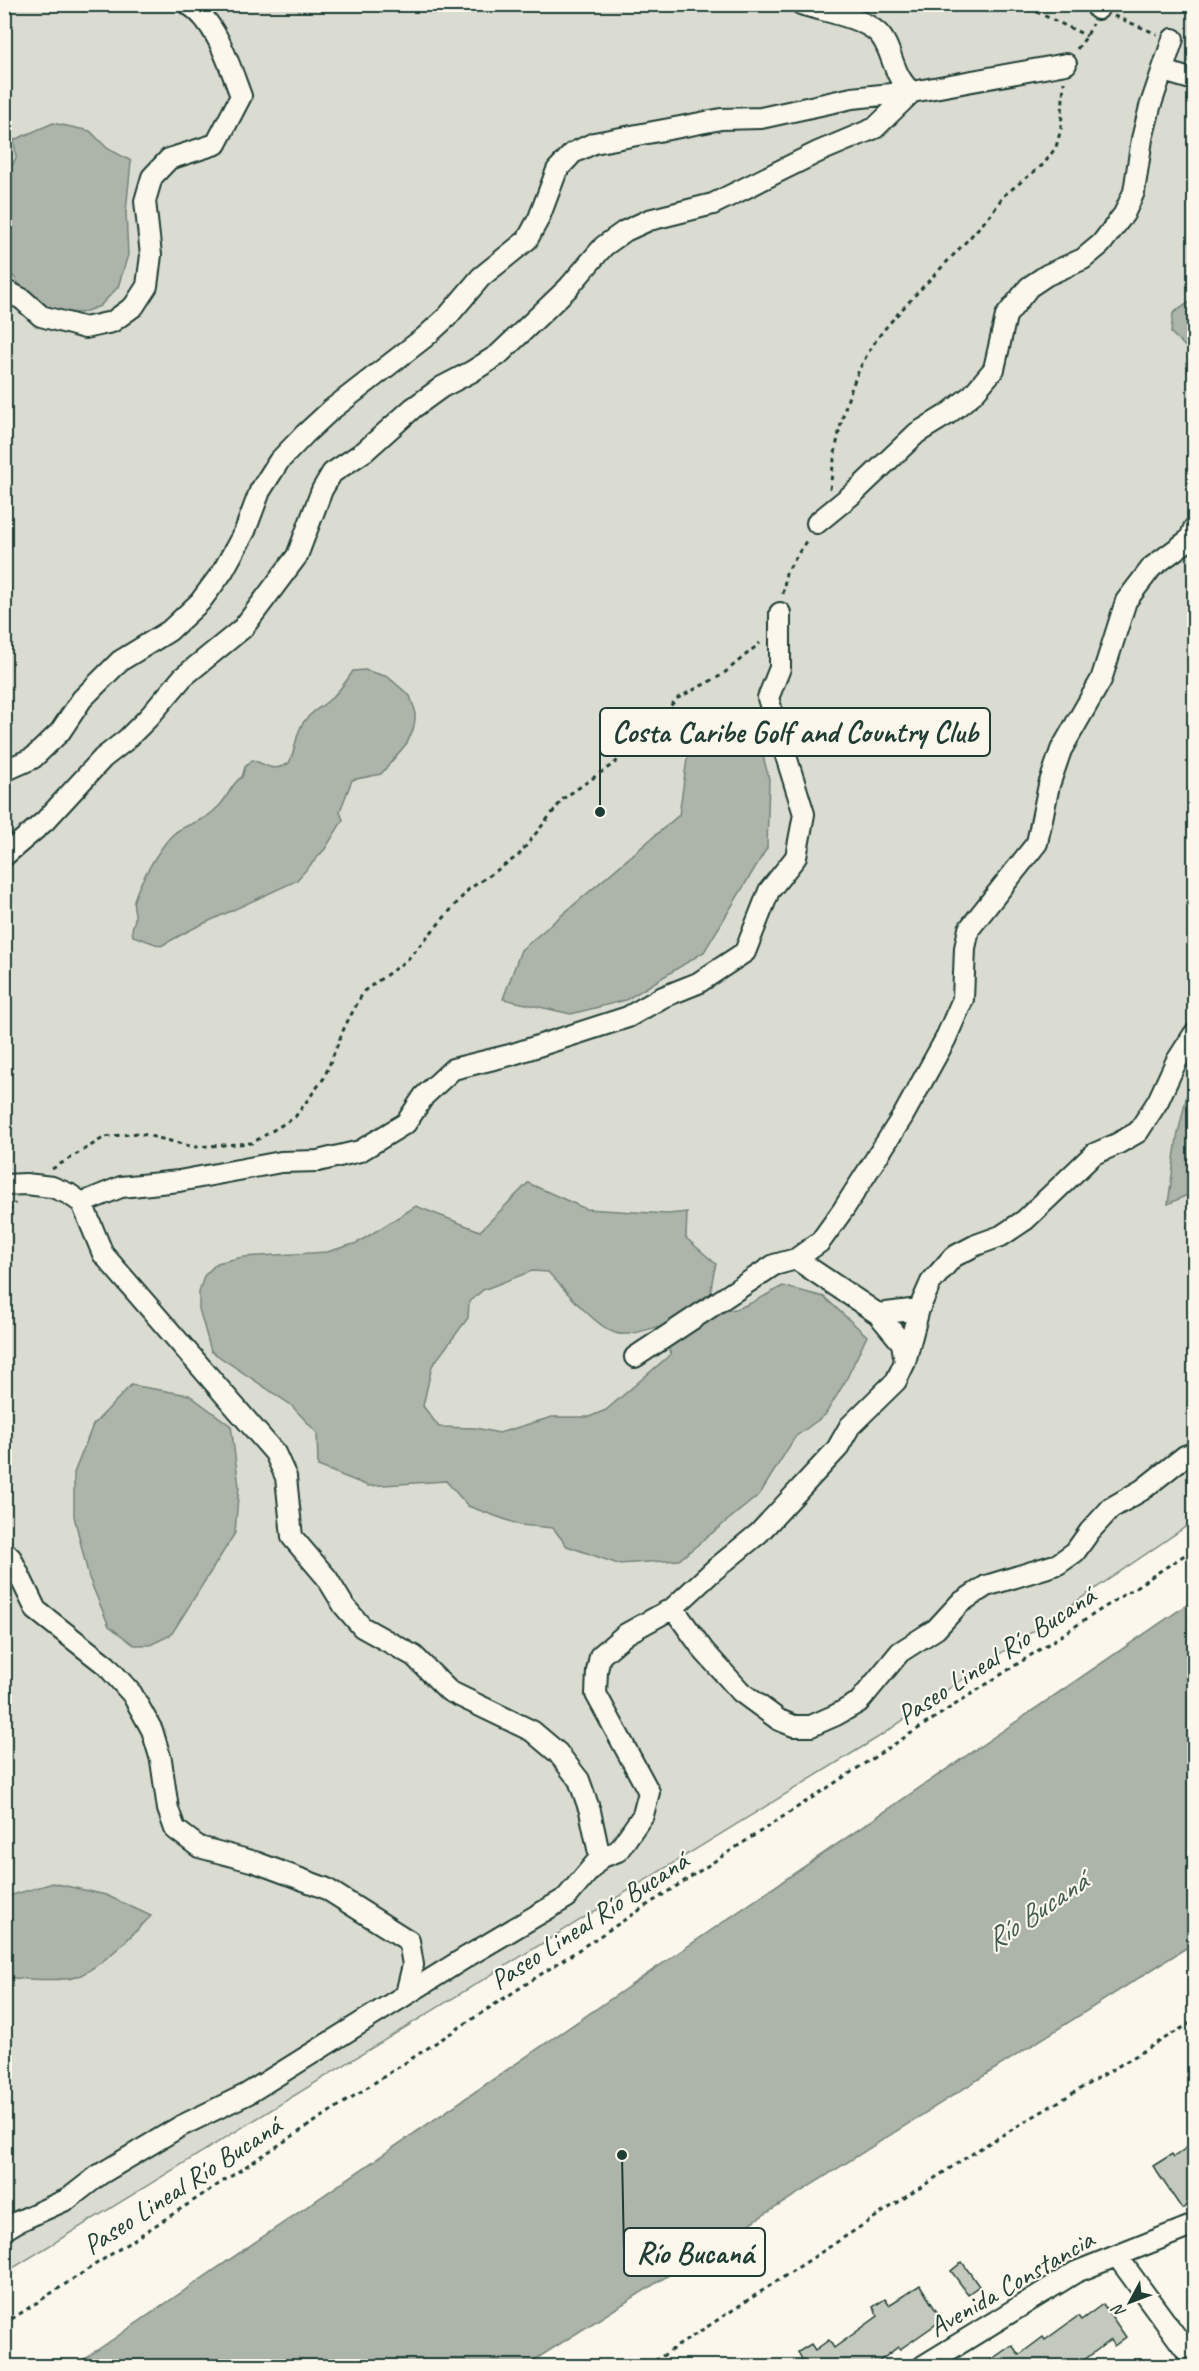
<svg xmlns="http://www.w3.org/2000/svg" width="1199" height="2371" viewBox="0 0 1199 2371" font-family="Caveat,sans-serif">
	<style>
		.green { fill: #dbdcd1; stroke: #7d8c82; stroke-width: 1.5 }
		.water { fill: #adb4aa; stroke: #74847b; stroke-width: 1.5; fill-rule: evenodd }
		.building { fill: #c4c9be; stroke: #1f3d34; stroke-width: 1.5 }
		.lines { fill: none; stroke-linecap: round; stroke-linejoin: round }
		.minor-casing { stroke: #1f3d34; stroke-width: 24 }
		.path { stroke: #1f3d34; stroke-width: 3; stroke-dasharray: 4.5 4.5; stroke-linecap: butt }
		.minor { stroke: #fbf7ec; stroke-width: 20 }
		.labels { text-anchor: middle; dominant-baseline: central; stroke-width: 4.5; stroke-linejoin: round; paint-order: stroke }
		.street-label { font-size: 28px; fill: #1f3d34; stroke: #fbf7ec }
		.water-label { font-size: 30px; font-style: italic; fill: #425b52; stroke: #fbf7ec }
		.leader { fill: none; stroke: #1f3d34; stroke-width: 2 }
		.callout-dot { fill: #1f3d34; stroke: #fbf7ec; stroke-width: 2 }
		.callout { fill: #fbf7ec; stroke: #1f3d34; stroke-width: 2 }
		.callout-label { font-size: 30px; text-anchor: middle; font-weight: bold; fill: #1f3d34 }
	</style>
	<rect width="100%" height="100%" fill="#fbf7ec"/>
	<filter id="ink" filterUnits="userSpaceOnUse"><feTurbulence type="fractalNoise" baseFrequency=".0167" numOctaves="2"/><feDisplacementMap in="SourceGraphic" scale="12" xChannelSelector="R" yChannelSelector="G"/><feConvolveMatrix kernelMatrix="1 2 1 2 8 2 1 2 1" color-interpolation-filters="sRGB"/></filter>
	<g filter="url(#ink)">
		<path class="green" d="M5 5H1194V95L1188 103 1194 104V1521L877 1738 5 2273Z"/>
		<path class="water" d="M53 123 90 131 107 148 131 161 126 212 128 255 118 287 100 306 81 313 55 311 31 300 13 276 5 271V178L16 158 14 140Z
			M1194 293V355L1171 333 1173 313 1190 302Z
			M365 670 388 677 410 696 415 710V720L413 730 407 743 381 774 352 780 340 811 343 820 325 849 296 881 192 929 161 946 133 936C130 927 134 926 135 918 136 912 132 906 134 900 139 883 164 838 179 830 195 821 205 821 219 806 228 798 231 783 242 777L245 767 252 760C269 765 271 773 289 763 296 750 295 735 303 723 311 711 319 709 328 701 338 693 346 682 353 671Z
			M751 709 769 779 767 848 704 952 626 1000 571 1014 503 999 521 950 679 815 687 759Z
			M1194 1064V1192L1168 1204 1177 1138Z
			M528 1183 586 1209 668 1214 687 1212 686 1238 716 1264C695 1340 749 1304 783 1286L824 1297 867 1336 845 1382 825 1415 795 1437 760 1494 679 1560 618 1564 567 1546 553 1528 520 1525 468 1506 446 1481 368 1486 318 1466 317 1433 291 1405 211 1351 199 1309V1292L204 1276 217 1263 243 1257 327 1252 357 1243 416 1206 480 1231ZM532 1271 548 1272C564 1289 594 1325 615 1333 627 1337 645 1330 657 1327L671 1354 606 1410 589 1417H552L499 1433 476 1428 439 1427 423 1406 432 1366 468 1318 469 1302 483 1290Z
			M131 1385 189 1395 231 1426 239 1486 235 1533 171 1635 150 1645H134L109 1626 89 1578 74 1516V1473L93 1425Z
			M1194 1600V1943L525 2366H74Z
			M53 1883 106 1895 151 1916C129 1938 107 1962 79 1976 67 1982 19 1979 5 1977V1897Z"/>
		<path class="building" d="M1194 2142V2200L1182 2209 1153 2166 1172 2154 1174 2157Z
			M962 2262 979 2286 968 2294 951 2271Z
			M920 2285 942 2320 912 2341 900 2349 898 2347 872 2367H792L802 2359 798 2352 811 2344 815 2350 829 2340 834 2348 878 2316 873 2307 885 2299 889 2305Z
			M1103 2304 1126 2337 1114 2346 1110 2340 1075 2367H981L1012 2345 1019 2355 1043 2337 1045 2340 1078 2316 1081 2320Z"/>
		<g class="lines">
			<defs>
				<path id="minor" d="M801 4C822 11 861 17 877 32 893 46 891 76 912 92L1066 64
					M1098 9 1100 4
					M1163 71 1194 80
					M4 290 22 299 41 316 85 328 112 322 134 306 147 286 151 255 145 201 152 177 169 159 216 144 241 96C230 67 216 20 188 4
					M817 523 855 492 917 433 948 414 973 394 994 369 1006 316 1029 287 1047 275 1083 259 1101 244 1124 214 1134 192 1142 139 1150 107 1173 39
					M4 771 33 758 60 732 82 699 120 661 169 631 200 602 223 571 245 531 260 491 279 461 305 434 331 410 425 337 447 317 481 277 527 240 539 218 557 170 573 153 594 143 680 127 721 119 761 118 852 98 912 92
					M4 856 45 821 103 758 126 740 149 717 183 677 243 628 297 556 322 490 332 473 365 451 413 408 442 387 471 372 498 355 568 288 604 246 625 231 649 220 713 204 818 152 875 128 912 92
					M4 1185 26 1184 52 1187 69 1194 82 1203 103 1254 275 1453 286 1477 292 1537 327 1578 344 1606 362 1627 414 1656 449 1691 532 1731 558 1753 579 1780 590 1811 600 1858 618 1851 643 1815 649 1792 596 1694 597 1671 600 1656 626 1634 673 1608 714 1570 759 1533 837 1449 850 1426 896 1381 905 1362 919 1309 931 1282 953 1257 976 1245 1001 1236 1025 1220 1094 1154 1117 1144 1138 1132 1158 1101 1176 1062 1194 1034
					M82 1203 121 1187 179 1181 281 1162 318 1161 360 1151 406 1123 424 1096 453 1069 510 1055 628 1017 663 997 698 983 745 952 769 891 796 857 804 814 768 698 780 668V613
					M796 1259 820 1242 843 1210 903 1116 945 1040 963 999 965 948 969 929 1037 843 1049 785 1061 750 1101 680 1126 601 1152 567 1190 539 1194 528
					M878 1314 919 1309
					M635 1357 774 1265 796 1259 878 1314 902 1343 905 1362
					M4 1551 11 1558 36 1610 106 1665 132 1694 152 1730 161 1760 168 1809 175 1829 199 1847 255 1862 325 1888 409 1941 413 1965 406 1994
					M673 1608 704 1651 741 1692 779 1720 794 1726H811L836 1715 859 1702 900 1652 936 1629 960 1603 986 1586 1058 1564 1075 1552 1090 1531 1111 1508 1142 1490 1185 1456 1194 1453
					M4 2230 17 2222 68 2199 99 2175 181 2126 247 2094 468 1956 566 1898 600 1858
					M1117 2256 1194 2361
					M923 2366 1076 2272 1194 2225"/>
			</defs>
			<use href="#minor" class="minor-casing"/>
			<path class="path" d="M1020 4 1087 36
				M1114 16 1157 34
				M1077 49 1087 36 1092 24
				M830 489C836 440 845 388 873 345 885 326 902 310 917 293 943 266 968 240 993 212L1003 196 1044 164 1056 147 1061 129 1064 82
				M783 594 786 573 808 538
				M52 1169 105 1137 138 1133 194 1147 252 1143 295 1117 324 1078 345 1026 364 991 407 960 469 889 518 856 564 798 616 762 678 698 722 675 760 643
				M4 1219 15 1203
				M4 2324 1194 1549
				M647 2366 984 2146 1194 2021"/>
			<use href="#minor" class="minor"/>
		</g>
	</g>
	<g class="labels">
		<g class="street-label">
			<text transform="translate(996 1655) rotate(-33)">Paseo Lineal Río Bucaná</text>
			<text transform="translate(589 1920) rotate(-33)">Paseo Lineal Río Bucaná</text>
			<text transform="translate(182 2185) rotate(-33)">Paseo Lineal Río Bucaná</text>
			<text transform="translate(1011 2283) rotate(-30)">Avenida Constancia</text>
		</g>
		<g class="water-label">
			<text transform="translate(1036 1911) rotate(-34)">Río Bucaná</text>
		</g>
	</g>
	<path class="leader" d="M600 812L600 732M622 2155L624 2252"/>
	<g class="callout-dot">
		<circle cx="600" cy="812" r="6"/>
		<circle cx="622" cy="2155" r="6"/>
	</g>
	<g class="callout">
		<rect x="600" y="708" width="390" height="48" rx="6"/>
		<rect x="624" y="2228" width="141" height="48" rx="6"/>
	</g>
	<g class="callout-label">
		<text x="795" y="742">Costa Caribe Golf and Country Club</text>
		<text x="695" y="2263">Río Bucaná</text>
	</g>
	<rect width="1199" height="2371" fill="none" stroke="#fbf7ec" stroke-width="24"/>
	<rect x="12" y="12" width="1175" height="2347" fill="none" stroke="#1f3d34" stroke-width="2" filter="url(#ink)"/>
	<g transform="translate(1130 2302) rotate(229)" stroke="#fbf7ec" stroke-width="4.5" paint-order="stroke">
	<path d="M0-4.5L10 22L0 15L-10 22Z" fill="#1f3d34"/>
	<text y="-9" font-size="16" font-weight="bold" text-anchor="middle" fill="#1f3d34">N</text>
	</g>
</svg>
